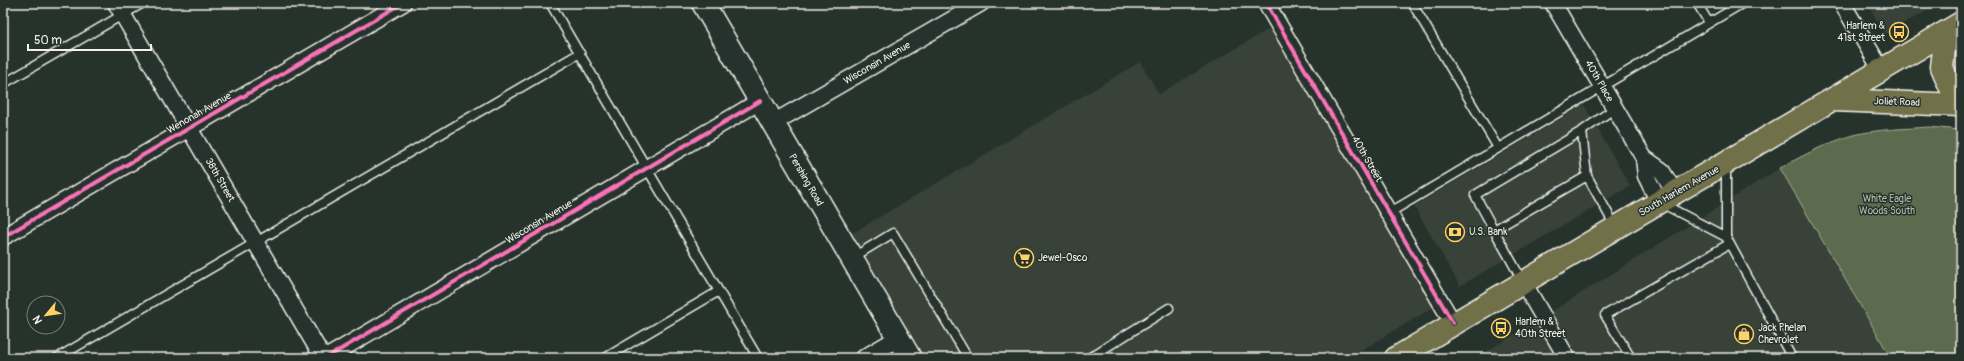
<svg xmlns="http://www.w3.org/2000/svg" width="1964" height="361" viewBox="0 0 1964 361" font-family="Pangolin,sans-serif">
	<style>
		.built { fill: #394238 }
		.green { fill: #5c6b4d; stroke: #a8ae9a }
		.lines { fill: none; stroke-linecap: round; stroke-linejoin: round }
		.service-casing { stroke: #f4f1e8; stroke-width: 11 }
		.minor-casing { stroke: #f4f1e8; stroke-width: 19 }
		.secondary-casing { stroke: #f4f1e8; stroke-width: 25 }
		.primary-casing { stroke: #f4f1e8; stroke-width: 25 }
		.service { stroke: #26332d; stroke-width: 8 }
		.minor { stroke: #26332d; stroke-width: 16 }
		.secondary { stroke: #26332d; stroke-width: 22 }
		.primary { stroke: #70704a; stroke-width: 22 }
		.cycleway-casing { stroke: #26332d; stroke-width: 6 }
		.cycleway { stroke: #fb73b8; stroke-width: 4 }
		.labels { text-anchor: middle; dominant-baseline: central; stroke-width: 3; stroke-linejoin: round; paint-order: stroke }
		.poi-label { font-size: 10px; fill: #f4f1e8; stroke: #26332d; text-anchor: start }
		.street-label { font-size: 10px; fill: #f4f1e8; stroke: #26332d }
		.park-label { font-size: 10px; fill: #b7bbaa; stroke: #26332d }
	</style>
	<rect width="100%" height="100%" fill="#26332d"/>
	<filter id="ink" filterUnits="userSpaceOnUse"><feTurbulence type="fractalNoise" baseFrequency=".025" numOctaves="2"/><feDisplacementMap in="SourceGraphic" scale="8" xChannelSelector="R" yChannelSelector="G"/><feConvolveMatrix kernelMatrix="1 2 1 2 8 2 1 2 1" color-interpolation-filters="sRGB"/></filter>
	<g filter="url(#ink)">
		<path class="built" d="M1867 3H1941L1885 34Z
			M1274 26 1439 304 1348 358H925L851 234 1140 62 1159 94Z
			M1584 105 1630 186 1460 286 1414 206Z
			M1780 168 1891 358H1476L1564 304Z"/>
		<path class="green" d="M1961 45V79L1952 68 1956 51Z
			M1928 127 1961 130V358H1891L1780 168C1804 155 1828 142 1854 135 1878 129 1903 129 1928 127Z"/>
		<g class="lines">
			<defs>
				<path id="service" d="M550 3 758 358
					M1412 3 1498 148
					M1697 3 1709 23
					M3 84 143 3
					M1615 108 1582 131 1587 176 1615 226
					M1726 166V237L1792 358
					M1661 203 1726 237
					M1389 213 1743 3
					M1494 230 1475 195 1582 131
					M852 258 893 233 968 358
					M1523 282 1494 230 1587 176
					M57 358 580 53
					M605 358 719 291
					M1089 358 1169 308
					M1631 358 1605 315 1729 244"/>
				<path id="minor" d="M116 3 323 358
					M1266 3 1453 323
					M1553 3 1644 158 1646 176 1659 202
					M1842 3 1882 71
					M773 123 981 3
					M1644 158 1661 170 1675 193
					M3 237 403 3
					M1523 282 1567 358
					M326 358 760 101
					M864 358 898 338"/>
				<path id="secondary" d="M703 3 910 358"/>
				<path id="primary" d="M1946 32 1942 67 1950 86 1961 101
					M1832 100 1961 105
					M1396 358 1961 23"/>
			</defs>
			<use href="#service" class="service-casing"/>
			<use href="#minor" class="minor-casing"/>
			<use href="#secondary" class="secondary-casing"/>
			<use href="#primary" class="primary-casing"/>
			<use href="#service" class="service"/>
			<use href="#minor" class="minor"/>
			<use href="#secondary" class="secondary"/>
			<use href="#primary" class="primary"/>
			<defs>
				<path id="cycleway" d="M1266 3 1453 323
					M3 237 403 3
					M326 358 760 101"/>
			</defs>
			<use href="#cycleway" class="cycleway-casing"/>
			<use href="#cycleway" class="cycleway"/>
		</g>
	</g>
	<defs>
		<symbol id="bus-ring" viewBox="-11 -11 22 22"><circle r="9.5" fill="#26332d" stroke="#ffd166" stroke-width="1.5"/><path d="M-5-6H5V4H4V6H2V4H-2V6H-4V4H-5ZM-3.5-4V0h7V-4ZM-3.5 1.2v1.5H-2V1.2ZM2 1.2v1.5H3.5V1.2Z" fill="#ffd166"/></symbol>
		<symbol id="bank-ring" viewBox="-11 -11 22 22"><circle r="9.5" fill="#26332d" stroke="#ffd166" stroke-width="1.5"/><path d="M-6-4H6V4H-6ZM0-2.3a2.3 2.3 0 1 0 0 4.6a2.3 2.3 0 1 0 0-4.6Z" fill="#ffd166"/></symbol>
		<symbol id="supermarket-ring" viewBox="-11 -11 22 22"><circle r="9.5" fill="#26332d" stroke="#ffd166" stroke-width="1.5"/><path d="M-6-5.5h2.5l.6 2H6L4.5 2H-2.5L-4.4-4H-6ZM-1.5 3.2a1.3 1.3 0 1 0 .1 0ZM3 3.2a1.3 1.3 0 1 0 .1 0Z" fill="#ffd166"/></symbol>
		<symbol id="shop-ring" viewBox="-11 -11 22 22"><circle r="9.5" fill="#26332d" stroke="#ffd166" stroke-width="1.5"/><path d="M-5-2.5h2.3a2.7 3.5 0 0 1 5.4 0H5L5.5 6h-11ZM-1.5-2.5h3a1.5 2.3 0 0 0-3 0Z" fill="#ffd166"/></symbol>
	</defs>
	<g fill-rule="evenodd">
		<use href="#bus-ring" x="1888" y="21" width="22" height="22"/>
		<use href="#bank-ring" x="1444" y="221" width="22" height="22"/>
		<use href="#supermarket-ring" x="1013" y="247" width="22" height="22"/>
		<use href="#bus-ring" x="1490" y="317" width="22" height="22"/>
		<use href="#shop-ring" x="1733" y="323" width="22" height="22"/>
	</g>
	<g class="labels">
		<g class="poi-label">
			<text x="1885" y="26" text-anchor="end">Harlem &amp;<tspan x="1885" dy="12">41st Street</tspan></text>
			<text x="1469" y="232">U.S. Bank</text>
			<text x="1038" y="258">Jewel-Osco</text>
			<text x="1515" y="322">Harlem &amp;<tspan x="1515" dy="12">40th Street</tspan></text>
			<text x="1758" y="328">Jack Phelan<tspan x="1758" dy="12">Chevrolet</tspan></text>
		</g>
		<g class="street-label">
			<text transform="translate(877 63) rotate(-30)">Wisconsin Avenue</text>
			<text transform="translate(1599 81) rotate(60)">40th Place</text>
			<text transform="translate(1897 102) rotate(2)">Joliet Road</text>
			<text transform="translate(199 113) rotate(-30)">Wenonah Avenue</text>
			<text transform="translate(1367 159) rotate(60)">40th Street</text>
			<text transform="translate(220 180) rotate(60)">38th Street</text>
			<text transform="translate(806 180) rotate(60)">Pershing Road</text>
			<text transform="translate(1679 191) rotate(-30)">South Harlem Avenue</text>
			<text transform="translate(539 222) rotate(-31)">Wisconsin Avenue</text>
		</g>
		<g class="park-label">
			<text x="1887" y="199">White Eagle<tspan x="1887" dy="12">Woods South</tspan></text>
		</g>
	</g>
	<rect width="1964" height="361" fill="none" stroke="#26332d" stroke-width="16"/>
	<rect x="8" y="8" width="1948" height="345" fill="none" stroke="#f4f1e8" stroke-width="1.5" filter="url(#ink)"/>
	<g transform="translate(46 315) rotate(241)"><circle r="19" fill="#26332d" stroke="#787f78"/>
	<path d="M0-3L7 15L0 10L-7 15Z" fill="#ffd166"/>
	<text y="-6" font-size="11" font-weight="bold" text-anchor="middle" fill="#f4f1e8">N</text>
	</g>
	<path d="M28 44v6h123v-6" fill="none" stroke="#f4f1e8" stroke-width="2"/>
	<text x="34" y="44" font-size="12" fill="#f4f1e8" stroke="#26332d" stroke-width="3" paint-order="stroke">50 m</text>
</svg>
